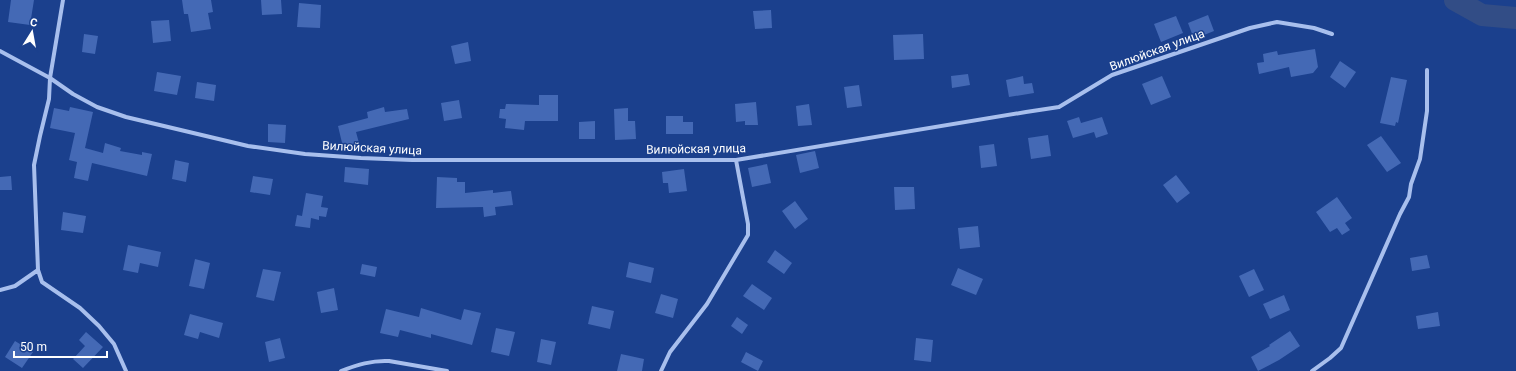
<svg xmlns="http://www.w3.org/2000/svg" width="1516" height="371" viewBox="0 0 1516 371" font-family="Roboto,sans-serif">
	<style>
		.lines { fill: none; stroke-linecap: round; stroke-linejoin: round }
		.river { stroke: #324d86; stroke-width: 22 }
		.building { fill: #4469b5 }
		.street { stroke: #a8bfed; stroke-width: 4 }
		.labels { text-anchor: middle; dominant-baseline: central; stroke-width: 3; stroke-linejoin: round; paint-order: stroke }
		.street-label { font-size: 12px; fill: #fff; stroke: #1b408d }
	</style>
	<rect width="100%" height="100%" fill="#1b408d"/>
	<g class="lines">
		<path class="river" d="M1455 0 1482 15 1516 18"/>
	</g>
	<path class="building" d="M11 0H34L30 25 8 22Z
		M182 0H211L213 12 208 13 211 29 191 32 188 14H184Z
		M261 0H281L282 14 262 15Z
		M299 3 321 5 320 28 297 27Z
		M771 10 772 28 755 29 753 11Z
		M1208 15 1214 31 1194 39 1188 23Z
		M1176 16 1183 33 1161 42 1154 24Z
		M169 20 171 41 153 43 151 21Z
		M84 34 98 36 95 54 82 52Z
		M923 34 924 59 894 60 893 35Z
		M468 42 471 61 455 64 451 46Z
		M1315 49 1318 67 1313 73 1291 77 1289 67 1259 74 1257 63 1264 62 1263 54 1277 51 1278 55Z
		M1340 61 1356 72 1345 88 1330 77Z
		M157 72 181 76 177 95 154 91Z
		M968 74 970 85 952 88 951 76Z
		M1023 76 1024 84 1032 83 1034 93 1009 97 1006 80Z
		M1162 76 1171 97 1151 105 1142 84Z
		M1391 77 1407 80 1398 123 1396 122 1395 126 1380 123Z
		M197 82 216 85 214 101 195 98Z
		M859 85 862 106 847 108 844 87Z
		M539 95H558V121H525L524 130 505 128 506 119 499 118 500 109H505L506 104 539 105Z
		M459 100 462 118 444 121 441 103Z
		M756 102 758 125H745V121L736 122 735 104Z
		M809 104 812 125 798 126 796 106Z
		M70 107 93 112 85 148 103 153 105 143 121 148 120 151 142 155V152L152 154 147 176 92 163 88 181 74 178 77 162 69 160 75 133 50 128 54 108 69 111Z
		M384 107 385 112 407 109 409 119 356 132 359 143 343 147 338 126 368 118 367 112Z
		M628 108V121H635L636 139 615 140 614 109Z
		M666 116H683V122H693V134H666Z
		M1079 117 1081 123 1102 117 1108 134 1096 138 1094 132 1073 138 1067 121Z
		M595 121V139H579V122Z
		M268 124 286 125 285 143 268 142Z
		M1048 135 1051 156 1031 159 1028 138Z
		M1381 136 1401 163 1387 172 1367 145Z
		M994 144 997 166 981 168 979 146Z
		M815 151 819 168 800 173 796 155Z
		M175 160 189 163 186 182 172 179Z
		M767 164 771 183 752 187 748 168Z
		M345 167 369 169 368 185 344 182Z
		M684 169 687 191 669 193 668 183H663L662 172Z
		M1176 175 1190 193 1177 203 1163 185Z
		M11 176 12 190H0V177Z
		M253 176 273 179 270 195 250 192Z
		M437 177 457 178V182H465V193L493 190V193L511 191 513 205 495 207 496 215 484 217 483 207 436 208Z
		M894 187H914L915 209 895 210Z
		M306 193 323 196 321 207 328 208 326 217 319 216V220L311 218 310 228 295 226 297 215 302 216Z
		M1337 197 1352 218 1345 223 1350 230 1342 235 1337 228 1330 232 1316 212Z
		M795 201 808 219 795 229 782 211Z
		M63 212 86 216 83 233 61 230Z
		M978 226 980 247 960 249 958 228Z
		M128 245 161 252 158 267 140 263 138 273 123 270Z
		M775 250 792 263 784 274 767 262Z
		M1427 255 1430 268 1412 271 1410 258Z
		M195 259 210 263 204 289 189 286Z
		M629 262 654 268 651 283 626 277Z
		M362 264 377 267 375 277 360 274Z
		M958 268 983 279 976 295 951 285Z
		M263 269 281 272 274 301 256 297Z
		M1254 269 1264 290 1249 297 1239 276Z
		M752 284 772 298 764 310 743 296Z
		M334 288 338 310 321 313 317 292Z
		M661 294 678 299 673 318 655 313Z
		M1284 295 1290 310 1270 319 1263 304Z
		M592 306 614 311 610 329 588 324Z
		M421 308 461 320 464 309 481 313 472 345 431 334V338L400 330 398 337 380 333 386 309 419 317Z
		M1438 312 1440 326 1418 329 1416 316Z
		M190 314 223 323 219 338 200 332 198 339 184 335Z
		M737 317 748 325 742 334 731 326Z
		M496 328 515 332 509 356 491 352Z
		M1290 331 1300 346 1279 360 1258 371 1251 357 1270 346 1269 345Z
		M86 332 103 347 83 368 73 359 85 346 79 340Z
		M280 338 285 358 269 362 265 342Z
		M916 338 933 340 931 362 914 360Z
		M541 339 556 342 551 365 537 362Z
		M15 341 33 352 22 368 5 357Z
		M746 352 763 361 758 371 741 362Z
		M621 354 644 359 642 371H617Z"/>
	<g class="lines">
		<path class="street" d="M63 0 50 78 49 99 40 136 34 165 38 270 42 282 80 308 99 326 114 344 126 371
			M0 51 50 78 73 94 97 107 126 117 248 146 305 154 361 158 412 160H736L1026 112 1059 107 1112 75 1250 28 1277 22 1314 28 1332 34
			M0 290 15 286 38 270
			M341 371C357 365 372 360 389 361L447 371
			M661 371 670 352 707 304 748 235V224L736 160
			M1312 371 1330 358 1341 348 1400 214 1409 197 1411 184 1420 159 1427 111V70"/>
	</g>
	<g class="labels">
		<g class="street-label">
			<text transform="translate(1157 50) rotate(-20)">Вилюйская улица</text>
			<text transform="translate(372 148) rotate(3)">Вилюйская улица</text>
			<text transform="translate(696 149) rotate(-1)">Вилюйская улица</text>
		</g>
	</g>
	<g transform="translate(32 32) rotate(11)" stroke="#1b408d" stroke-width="3" paint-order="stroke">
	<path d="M0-3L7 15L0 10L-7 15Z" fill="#ffffff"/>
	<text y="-6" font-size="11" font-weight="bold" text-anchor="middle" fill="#ffffff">С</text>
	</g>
	<path d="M14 351v6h93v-6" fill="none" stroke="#ffffff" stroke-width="2"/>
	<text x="20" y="351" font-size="12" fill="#ffffff" stroke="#1b408d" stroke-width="3" paint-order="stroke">50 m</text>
</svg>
